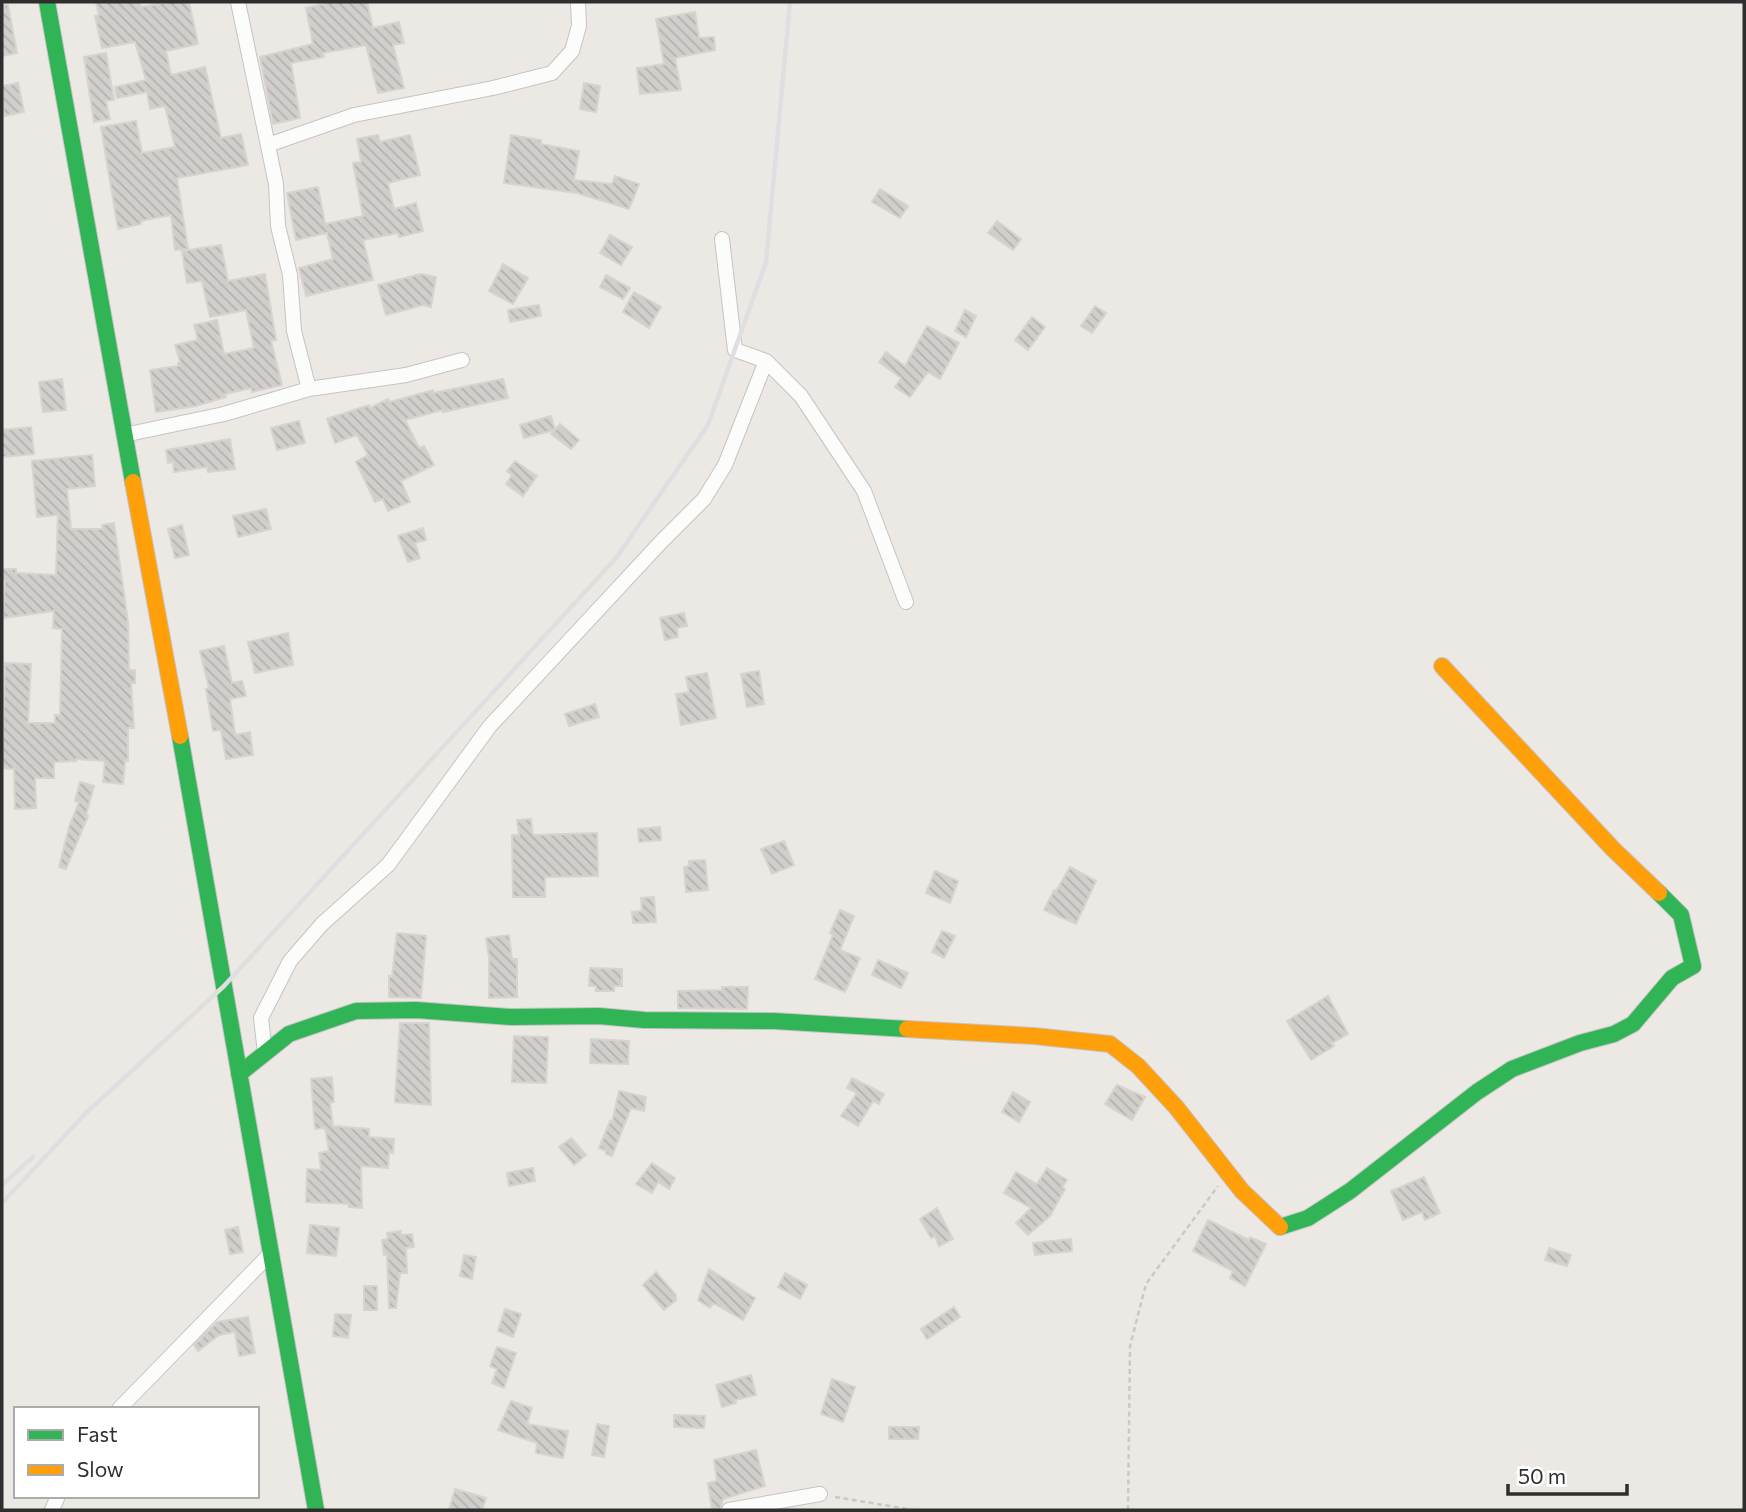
<svg xmlns="http://www.w3.org/2000/svg" width="1746" height="1512" viewBox="0 0 1746 1512" font-family="Commissioner,sans-serif">
	<style>
		.building { fill: url(#building-back-hatch); stroke: #d7d4d0; stroke-width: 2 }
		.lines { fill: none; stroke-linecap: round; stroke-linejoin: round }
		.street-casing { stroke: #c5c4c5; stroke-width: 16 }
		.fast-casing { stroke: #c5c4c5; stroke-width: 18 }
		.slow-casing { stroke: #c5c4c5; stroke-width: 18 }
		.path { stroke: #c9c9c8; stroke-width: 2.5; stroke-dasharray: 5 3.5; stroke-linecap: butt }
		.street { stroke: #fcfcfb; stroke-width: 14 }
		.fast { stroke: #30b455; stroke-width: 16 }
		.slow { stroke: #ff9f0a; stroke-width: 16 }
		.rail { stroke: #dfdfe1; stroke-width: 4.5 }
	</style>
	<defs>
		<pattern id="building-back-hatch" width="6" height="6" patternUnits="userSpaceOnUse" patternTransform="scale(1.75)"><rect width="6" height="6" fill="#d1cecb"/><path d="M-1 5l2 2M0 0l6 6M5-1l2 2" fill="none" stroke="#b4b1af"/></pattern>
	</defs>
	<rect width="100%" height="100%" fill="#ece8e4"/>
	<path class="building" d="M96 2H140L141 7 167 2H189L198 44 166 51 171 75 205 67 221 138 241 134 248 165 177 178 188 249 175 250 171 215 141 221V224L118 229 101 127 136 121 142 153 175 147 165 106 150 109 147 92 117 98 115 87 146 80 135 42 102 48 95 16 99 15Z
		M330 2H367L373 28 399 22 404 43 393 45 404 88 378 93 366 45 323 53 324 57 291 63 300 118 273 124 260 57 313 44 306 8Z
		M2 5H8L17 53 2 56Z
		M695 12 699 38 714 37 715 50 675 58 681 90 640 94 637 68 664 64 656 19Z
		M106 53 114 100 106 101 110 119 94 122 84 57Z
		M18 83 24 112 4 116 2 86Z
		M584 83 600 86 596 112 580 109Z
		M378 135 380 142 410 135 420 175 388 183 394 209 416 203 423 231 399 237 398 233 363 240 373 280 306 296 299 268 333 259 327 233 296 240 287 193 318 187 325 224 363 216 353 163 361 162 357 139Z
		M511 135 541 140V144L579 151 574 180 612 184 615 176 639 184 629 209 577 193 504 183Z
		M880 189 908 206 900 218 872 202Z
		M997 221 1021 239 1013 250 988 233Z
		M610 235 632 247 621 265 600 253Z
		M221 245 228 281 265 274 276 340 271 341 282 385 252 392 251 388 225 394 226 397 196 406 156 412 150 370 178 366V363L180 362 175 345 198 340 194 325 217 320 224 354 254 348 246 310 210 317 202 281 187 283 182 251Z
		M503 264 528 278 513 304 489 291Z
		M420 274 436 277 431 307 423 305 386 315 378 285Z
		M606 275 630 288 623 299 600 287Z
		M634 292 661 307 649 328 623 312Z
		M539 305 541 316 510 322 508 310Z
		M1095 306 1106 313 1092 333 1081 326Z
		M965 310 976 316 966 337 955 331Z
		M1032 317 1045 327 1028 350 1015 340Z
		M927 326 959 343 940 379 928 372 910 397 895 387 901 378 879 362 886 352 905 366Z
		M62 379 66 410 43 412 39 382Z
		M503 379 508 398 443 412 442 410 405 420 419 448 424 446 434 465 401 481 410 502 388 511 383 499 375 502 356 462 368 455 357 435 335 443 327 419 369 405 370 408 388 399 390 402 433 390V393Z
		M551 416 555 430 524 438 520 425Z
		M299 421 305 443 277 450 271 428Z
		M560 424 579 440 571 449 551 434Z
		M31 427 34 454 2 457V430Z
		M230 439 235 469 208 472 207 467 174 472 173 462 168 463 166 450Z
		M92 455 95 486 67 489 71 529H103L102 525 114 523 128 622 129 670H135V683H131L134 728H128V761H125L123 784 103 782 105 761 76 759V761L54 762V778H35L36 808 15 809 14 769 2 768 5 663 31 664 28 723H55V715H60L62 629 53 628 54 611 3 618 5 581H2V569H16V573L56 575 58 515 37 517 32 461Z
		M515 461 537 476 523 496 506 484 512 475 507 471Z
		M266 509 271 529 238 537 233 516Z
		M182 525 189 555 175 558 168 529Z
		M423 528 426 540 415 543 420 558 408 562 398 536Z
		M684 613 687 626 677 628 678 637 665 640 660 618Z
		M288 633 293 665 255 673 248 642Z
		M224 646 232 683 242 681 246 696 230 699 235 735 250 732 253 755 226 759 221 730 213 731 206 689 209 688 200 651Z
		M759 671 764 704 747 707 741 674Z
		M707 673 716 718 681 725 676 694 689 692 686 677Z
		M595 704 599 717 569 726 565 714Z
		M80 782 94 786 86 815 88 816 66 869 59 867 69 827 79 802 75 801Z
		M531 819 533 835 597 833 598 876 545 877V897H513L512 835H519L517 820Z
		M660 827 661 840 639 842 638 829Z
		M784 841 794 865 772 874 761 849Z
		M705 860 708 890 686 892 684 867 689 866V861Z
		M1070 867 1096 881 1076 924 1044 910 1054 890 1056 891Z
		M935 871 958 881 950 903 926 893Z
		M654 897 656 922 633 923 632 912 642 911 641 898Z
		M840 910 854 916 840 950 860 958 845 992 815 979 833 935 830 933Z
		M942 931 955 936 944 958 932 952Z
		M397 933 426 936 421 998 389 997V976L392 977Z
		M509 935 512 959H517V997L489 998V957L486 938Z
		M878 960 908 973 901 988 872 975Z
		M590 968 622 969V986H614V991H596V986H589Z
		M722 987H748L747 1009 678 1008V991L722 990Z
		M1328 996 1348 1034 1332 1043 1334 1046 1311 1060 1287 1021Z
		M400 1023H429L431 1105 395 1102Z
		M514 1036 548 1037 546 1083 512 1082Z
		M591 1039 629 1041 628 1064 590 1063Z
		M332 1077 334 1102 330 1103 333 1126 369 1129V1137L394 1139 393 1153 389 1152 388 1168 361 1166 362 1208 349 1207V1204L306 1202 307 1169 321 1170 319 1153 329 1151 325 1128 315 1129 311 1079Z
		M852 1078 884 1094 879 1104 873 1101 858 1126 841 1116 857 1093 847 1088Z
		M1117 1085 1145 1097 1132 1120 1105 1104Z
		M619 1091 646 1097 644 1111 631 1108 612 1156 606 1154V1151L599 1148 610 1121 612 1122Z
		M1013 1092 1030 1102 1019 1122 1002 1112Z
		M571 1138 586 1155 574 1165 559 1147Z
		M652 1163 675 1178 669 1189 658 1182 652 1193 636 1184Z
		M533 1168 535 1181 509 1186 507 1173Z
		M1047 1168 1067 1180 1062 1187 1065 1189 1050 1216 1028 1235 1016 1223 1031 1208 1004 1193 1016 1172 1037 1184Z
		M1424 1177 1440 1213 1425 1220 1422 1212 1403 1220 1391 1191Z
		M937 1208 953 1239 939 1246 935 1236 931 1238 920 1219Z
		M1208 1220 1249 1240 1250 1237 1266 1244 1245 1286 1230 1278 1233 1271 1193 1251Z
		M310 1225 339 1228 336 1256 307 1253Z
		M238 1227 243 1252 230 1254 225 1230Z
		M401 1231V1235L412 1234 414 1247 406 1248 407 1273H400L396 1308H389L387 1255H384L382 1240 388 1239 387 1233Z
		M1071 1239 1072 1251 1035 1255 1033 1243Z
		M1549 1248 1571 1255 1567 1266 1545 1260Z
		M464 1255 476 1257 472 1279 460 1276Z
		M709 1269 755 1298 743 1320 713 1303 710 1308 698 1300Z
		M656 1272 676 1295V1300L664 1310 643 1285Z
		M785 1273 807 1285 800 1299 778 1287Z
		M364 1286H377V1310H364Z
		M954 1307 960 1317 927 1339 921 1329Z
		M505 1309 521 1314 513 1337 498 1331Z
		M335 1314 351 1315 348 1338 333 1336Z
		M248 1317 255 1353 239 1356 235 1332 219 1335 198 1351 194 1345 217 1322Z
		M497 1347 516 1353 504 1388 492 1383 497 1369 490 1366Z
		M751 1375 756 1395 735 1400 736 1403 722 1407 716 1385Z
		M832 1379 855 1387 843 1422 821 1414Z
		M511 1401 532 1408 527 1424 568 1431 563 1458 536 1453 537 1443 498 1430Z
		M674 1415 705 1416 704 1428 674 1427Z
		M597 1424 609 1426 604 1457 592 1455Z
		M889 1427H919L918 1439H889Z
		M756 1450 765 1486 723 1499 720 1510H712L708 1483 717 1481 714 1460Z
		M455 1489 486 1498 482 1510H449Z"/>
	<g class="lines">
		<defs>
			<path id="street" d="M238 2 276 184 278 226 290 275 294 331 309 389
				M268 145 354 115 493 88 552 73 572 51 579 26 578 2
				M722 239 735 350 766 361 801 396 864 491 906 602
				M124 435 224 414 309 389 406 375 462 360
				M265 1053 261 1018 290 961 322 924 388 865 490 726 661 542 704 499 725 465 766 361
				M119 1409 271 1253
				M52 1510 58 1496
				M729 1510 820 1494"/>
			<path id="fast" d="M47 2 133 482
				M180 736 316 1510
				M239 1074 289 1034 356 1011 416 1010 511 1017 599 1016 644 1020 774 1021 907 1029
				M1280 1227 1308 1218 1350 1191 1477 1092 1512 1069 1580 1043 1614 1034 1633 1024 1672 978 1693 966 1681 915 1659 893"/>
			<path id="slow" d="M133 482 180 736
				M1442 666 1613 849 1659 893
				M907 1029 1034 1036 1110 1044 1138 1066 1176 1107 1242 1191 1280 1227"/>
		</defs>
		<use href="#street" class="street-casing"/>
		<use href="#fast" class="fast-casing"/>
		<use href="#slow" class="slow-casing"/>
		<path class="path" d="M835 1497 914 1510
			M1128 1510 1130 1346 1146 1284 1218 1186"/>
		<use href="#street" class="street"/>
		<use href="#fast" class="fast"/>
		<use href="#slow" class="slow"/>
		<path class="rail" d="M2 1185 33 1157
			M2 1203 85 1114 224 986 616 558 708 425 766 262 790 2"/>
	</g>
	<rect width="1746" height="1512" fill="none" stroke="#2e2e2e" stroke-width="7"/>
	<rect x="14" y="1407" width="245" height="91" fill="#ffffff" stroke="#ababab" stroke-width="2"/>
	<rect x="28" y="1430" width="35" height="10" fill="#30b455" stroke="#ababab" stroke-width="2"/>
	<text x="77" y="1442" font-size="21" fill="#2e2e2e">Fast</text>
	<rect x="28" y="1465" width="35" height="10" fill="#ff9f0a" stroke="#ababab" stroke-width="2"/>
	<text x="77" y="1477" font-size="21" fill="#2e2e2e">Slow</text>
	<path d="M1508 1484v10h119v-10" fill="none" stroke="#2e2e2e" stroke-width="3.5"/>
	<text x="1518" y="1484" font-size="21" fill="#2e2e2e" stroke="#ffffff" stroke-width="5" paint-order="stroke">50 m</text>
</svg>
